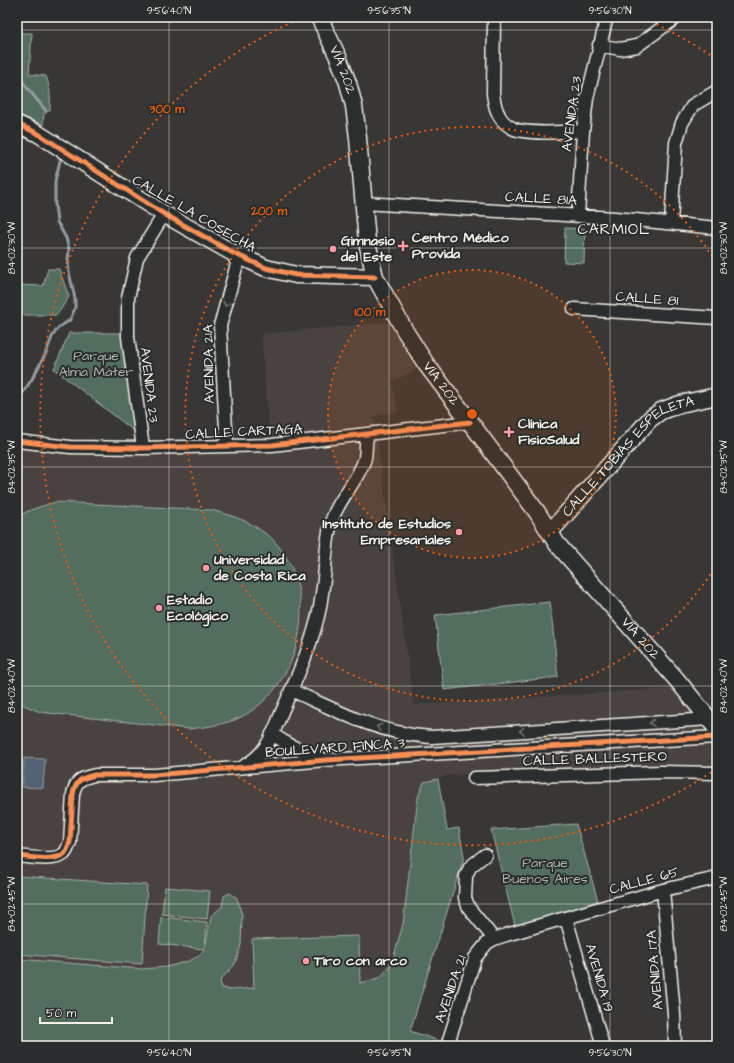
<svg xmlns="http://www.w3.org/2000/svg" width="734" height="1063" viewBox="0 0 734 1063" font-family="'Architects Daughter',sans-serif">
	<style>
		.built { fill: #484240 }
		.green { fill: #536e5e; stroke: #a4b0a3 }
		.water { fill: #526474; stroke: #939ca2 }
		.lines { fill: none; stroke-linecap: round; stroke-linejoin: round }
		.stream { stroke: #939ca2; stroke-width: 3 }
		.street-casing { stroke: #f4f1e8; stroke-width: 15 }
		.secondary-casing { stroke: #f4f1e8; stroke-width: 19 }
		.street { stroke: #2a2d2e; stroke-width: 12 }
		.secondary { stroke: #2a2d2e; stroke-width: 16 }
		.cycleway-casing { stroke: #2a2d2e; stroke-width: 8 }
		.cycleway { stroke: #f78f57; stroke-width: 5 }
		.oneway { stroke: #71726f }
		.ticks { fill: none; stroke: #f4f1e8; stroke-width: 1; stroke-opacity: 0.45 }
		.ring { fill: none; stroke: #e8590c; stroke-width: 2; stroke-dasharray: 2 4 }
		.poi-dot { fill: #ff9aa2; stroke: #2a2d2e; stroke-width: 1.5 }
		.labels { text-anchor: middle; dominant-baseline: central; stroke-width: 4; stroke-linejoin: round; paint-order: stroke }
		.street-label { font-size: 14px; fill: #f4f1e8; stroke: #2a2d2e }
		.poi-label { font-size: 14px; font-weight: bold; fill: #f4f1e8; stroke: #2a2d2e; text-anchor: start }
		.park-label { font-size: 14px; fill: #acb6aa; stroke: #2a2d2e }
		.neighbourhood-label { font-size: 15px; letter-spacing: 1px; fill: #f4f1e8; stroke: #2a2d2e }
		.centre { fill: #e8590c; stroke: #2a2d2e; stroke-width: 2 }
		.ring-label { font-size: 12px; text-anchor: middle; font-weight: bold; fill: #e8590c; stroke: #2a2d2e; stroke-width: 4; stroke-linejoin: round; paint-order: stroke }
		.neatline { fill: none; stroke: #f4f1e8; stroke-width: 1.5 }
		.ticks-label { font-size: 10px; text-anchor: middle; fill: #f4f1e8 }
	</style>
	<rect width="100%" height="100%" fill="#383736"/>
	<filter id="ink" filterUnits="userSpaceOnUse"><feTurbulence type="fractalNoise" baseFrequency=".025" numOctaves="2"/><feDisplacementMap in="SourceGraphic" scale="8" xChannelSelector="R" yChannelSelector="G"/><feConvolveMatrix kernelMatrix="1 2 1 2 8 2 1 2 1" color-interpolation-filters="sRGB"/></filter>
	<g filter="url(#ink)">
		<path class="built" d="M399 321 426 364 392 382 398 412 374 416 414 705 677 688 717 738V769L473 774 448 775 438 779 445 824 399 1041 17 1046V441L70 447 270 441 261 334Z
			M711 433H717V593L714 592Z"/>
		<path class="green" d="M17 33H32L29 74 46 76C50 88 51 97 50 110L44 114 43 125 17 114Z
			M565 228 585 229 584 263 564 262Z
			M48 269H59L69 297 57 315H17V285L43 286Z
			M69 333H122L134 431 54 369Z
			M56 502 211 510C232 515 249 521 266 534 269 536 273 539 275 542 322 593 302 688 239 718 223 725 206 727 189 729L40 712 24 705 17 699V518C28 509 43 506 56 502Z
			M550 602 558 677 444 690 435 615Z
			M438 779 447 830 459 828 464 857 410 1031 443 1042 442 1046H17V959L142 969 166 967 189 961 199 956 204 949 159 944 161 917 207 922 205 948 211 916 222 907 224 896 230 893 237 898 242 915 241 945 235 964 220 981 222 988 230 990 254 988 252 939 359 936 360 983 379 978 387 970 393 959 403 924 418 797 424 782Z
			M576 824 598 901 515 926 491 830Z
			M17 876 147 885 142 964 17 954Z
			M165 887 210 891 207 919 162 914Z"/>
		<path class="water" d="M24 758 45 759 43 788 22 787Z"/>
		<g class="lines">
			<path class="stream" d="M17 75 46 111
				M17 401 18 400 32 379 46 353 52 337 58 328 70 320 75 308V299L69 272 68 260 69 249 66 238 57 222 55 204V181L61 157"/>
			<defs>
				<path id="street" d="M494 17 493 94C494 101 495 109 499 115 501 121 507 125 512 128 526 135 566 132 583 131
					M599 45 620 49 637 46 677 17
					M363 203 615 218 717 228
					M578 216 583 131 587 98 607 17
					M671 223 676 143 682 123 693 105 717 91
					M574 309 717 318
					M17 441 70 447 143 448 272 445 470 422
					M227 446 220 326 237 264 233 253
					M143 448 128 337V298L137 258 164 214
					M291 690C329 707 366 727 407 734 415 736 424 736 432 737L710 719
					M272 734C288 745 303 753 321 758
					M244 766C253 761 260 755 266 746 274 734 278 720 284 707 298 675 313 642 320 607 323 590 325 573 326 556 327 545 328 533 331 523 337 500 359 480 365 458 366 450 366 442 367 434
					M474 778 661 772 717 773
					M485 855 470 867 466 876 465 898 469 908 494 939
					M17 856C29 857 54 862 64 854 67 851 68 847 70 842L73 794C76 780 81 778 95 775H154L326 760 717 737
					M663 890 674 1014 675 1046
					M566 918 603 1046
					M447 1046 475 958 487 943 494 939 506 935 663 890 717 878"/>
				<g id="secondary">
					<path id="s1" d="M319 17 338 57 348 83 354 106 358 138 367 242 375 277 405 331 426 364 470 422 537 512 557 544 677 680 717 729"/>
					<path d="M17 124 37 133 164 214 233 253 266 268 296 275 375 277"/>
					<path id="s2" d="M550 532 650 419 661 411 680 404 717 396"/>
				</g>
			</defs>
			<use href="#street" class="street-casing"/>
			<use href="#secondary" class="secondary-casing"/>
			<use href="#street" class="street"/>
			<use href="#secondary" class="secondary"/>
			<defs>
				<path id="cycleway" d="M17 124 37 133 164 214 233 253 266 268 296 275 375 277
					M17 441 70 447 143 448 272 445 470 422
					M17 856C29 857 54 862 64 854 67 851 68 847 70 842L73 794C76 780 81 778 95 775H154L326 760 717 737"/>
			</defs>
			<use href="#cycleway" class="cycleway-casing"/>
			<use href="#cycleway" class="cycleway"/>
		</g>
		<defs><path id="oneway-chevron" d="M-2-3.5L2.5 0L-2 3.5" fill="none" stroke-width="1.6" stroke-linecap="round" stroke-linejoin="round"/></defs>
		<g class="oneway">
			<use href="#oneway-chevron" transform="translate(226 304) rotate(105)"/>
			<use href="#oneway-chevron" transform="translate(652 723) rotate(176)"/>
			<use href="#oneway-chevron" transform="translate(379 727) rotate(-162)"/>
			<use href="#oneway-chevron" transform="translate(522 731) rotate(176)"/>
		</g>
	</g>
	<path class="ticks" d="M169 17V1046M389 17V1046M610 17V1046M17 30H717M17 248H717M17 467H717M17 686H717M17 904H717"/>
	<circle cx="472" cy="414" r="144" fill="#e8590c" fill-opacity=".12"/>
	<g class="ring">
		<circle cx="472" cy="414" r="144"/>
		<path d="M717 564A287 287 0 1 1 717 264"/>
		<path d="M716 769A431 431 0 1 1 304 17M640 17A431 431 0 0 1 716 59"/>
	</g>
	<g class="poi-dot">
		<path d="M401 240h4v4h4v4h-4v4h-4v-4h-4v-4h4z"/>
		<circle cx="333" cy="249" r="4"/>
		<path d="M507 426h4v4h4v4h-4v4h-4v-4h-4v-4h4z"/>
		<circle cx="459" cy="532" r="4"/>
		<circle cx="206" cy="568" r="4"/>
		<circle cx="159" cy="608" r="4"/>
		<circle cx="306" cy="961" r="4"/>
	</g>
	<g class="labels">
		<g class="street-label">
			<text stroke="none"><textPath href="#s1" startOffset="58">VÍA 202</textPath></text>
			<text transform="translate(572 114) rotate(-82)">AVENIDA 23</text>
			<text transform="translate(541 199) rotate(3)">CALLE 81A</text>
			<text transform="translate(194 214) rotate(30)">CALLE LA COSECHA</text>
			<text transform="translate(647 299) rotate(4)">CALLE 81</text>
			<text transform="translate(209 364) rotate(-91)">AVENIDA 21A</text>
			<text stroke="none"><textPath href="#s1" startOffset="394">VÍA 202</textPath></text>
			<text transform="translate(149 385) rotate(83)">AVENIDA 23</text>
			<text transform="translate(244 432) rotate(-3)">CALLE CARTAGA</text>
			<text stroke="none"><textPath href="#s2" startOffset="111">CALLE TOBÍAS ESPELETA</textPath></text>
			<text stroke="none"><textPath href="#s1" startOffset="718">VÍA 202</textPath></text>
			<text transform="translate(335 748) rotate(-4)">BOULEVARD FINCA 3</text>
			<text transform="translate(595 759) rotate(-2)">CALLE BALLESTERO</text>
			<text transform="translate(644 881) rotate(-15)">CALLE 65</text>
			<text transform="translate(655 970) rotate(-95)">AVENIDA 17A</text>
			<text transform="translate(599 978) rotate(74)">AVENIDA 19</text>
			<text transform="translate(451 989) rotate(-71)">AVENIDA 21</text>
		</g>
		<g class="poi-label">
			<text x="412" y="238">Centro Médico<tspan x="412" dy="16">Provida</tspan></text>
			<text x="341" y="241">Gimnasio<tspan x="341" dy="16">del Este</tspan></text>
			<text x="518" y="424">Clínica<tspan x="518" dy="16">FisioSalud</tspan></text>
			<text x="451" y="524" text-anchor="end">Instituto de Estudios<tspan x="451" dy="16">Empresariales</tspan></text>
			<text x="214" y="560">Universidad<tspan x="214" dy="16">de Costa Rica</tspan></text>
			<text x="167" y="600">Estadio<tspan x="167" dy="16">Ecológico</tspan></text>
			<text x="314" y="961">Tiro con arco</text>
		</g>
		<g class="park-label">
			<text x="96" y="356">Parque<tspan x="96" dy="16">Alma Máter</tspan></text>
			<text x="545" y="863">Parque<tspan x="545" dy="16">Buenos Aires</tspan></text>
		</g>
		<g class="neighbourhood-label">
			<text x="614" y="229">CARMIOL</text>
		</g>
	</g>
	<circle cx="472" cy="414" r="6" class="centre"/>
	<g class="ring-label">
		<text x="167" y="113">300 m</text>
		<text x="269" y="215">200 m</text>
		<text x="370" y="316">100 m</text>
	</g>
	<rect width="734" height="1063" fill="none" stroke="#2a2d2e" stroke-width="44"/>
	<path d="M40 1017v6h72v-6" fill="none" stroke="#f4f1e8" stroke-width="2"/>
	<text x="46" y="1017" font-size="12" fill="#f4f1e8" stroke="#2a2d2e" stroke-width="3" paint-order="stroke">50 m</text>
	<rect x="22" y="22" width="690" height="1019" class="neatline"/>
	<g class="ticks-label">
		<text x="169" y="14">9°56'40"N</text>
		<text x="389" y="14">9°56'35"N</text>
		<text x="610" y="14">9°56'30"N</text>
		<text transform="translate(723 248) rotate(-90)" y="4">84°02'30"W</text>
		<text transform="translate(11 248) rotate(-90)" y="4">84°02'30"W</text>
		<text transform="translate(723 467) rotate(-90)" y="4">84°02'35"W</text>
		<text transform="translate(11 467) rotate(-90)" y="4">84°02'35"W</text>
		<text transform="translate(723 686) rotate(-90)" y="4">84°02'40"W</text>
		<text transform="translate(11 686) rotate(-90)" y="4">84°02'40"W</text>
		<text transform="translate(723 904) rotate(-90)" y="4">84°02'45"W</text>
		<text transform="translate(11 904) rotate(-90)" y="4">84°02'45"W</text>
		<text x="169" y="1056">9°56'40"N</text>
		<text x="389" y="1056">9°56'35"N</text>
		<text x="610" y="1056">9°56'30"N</text>
	</g>
</svg>
